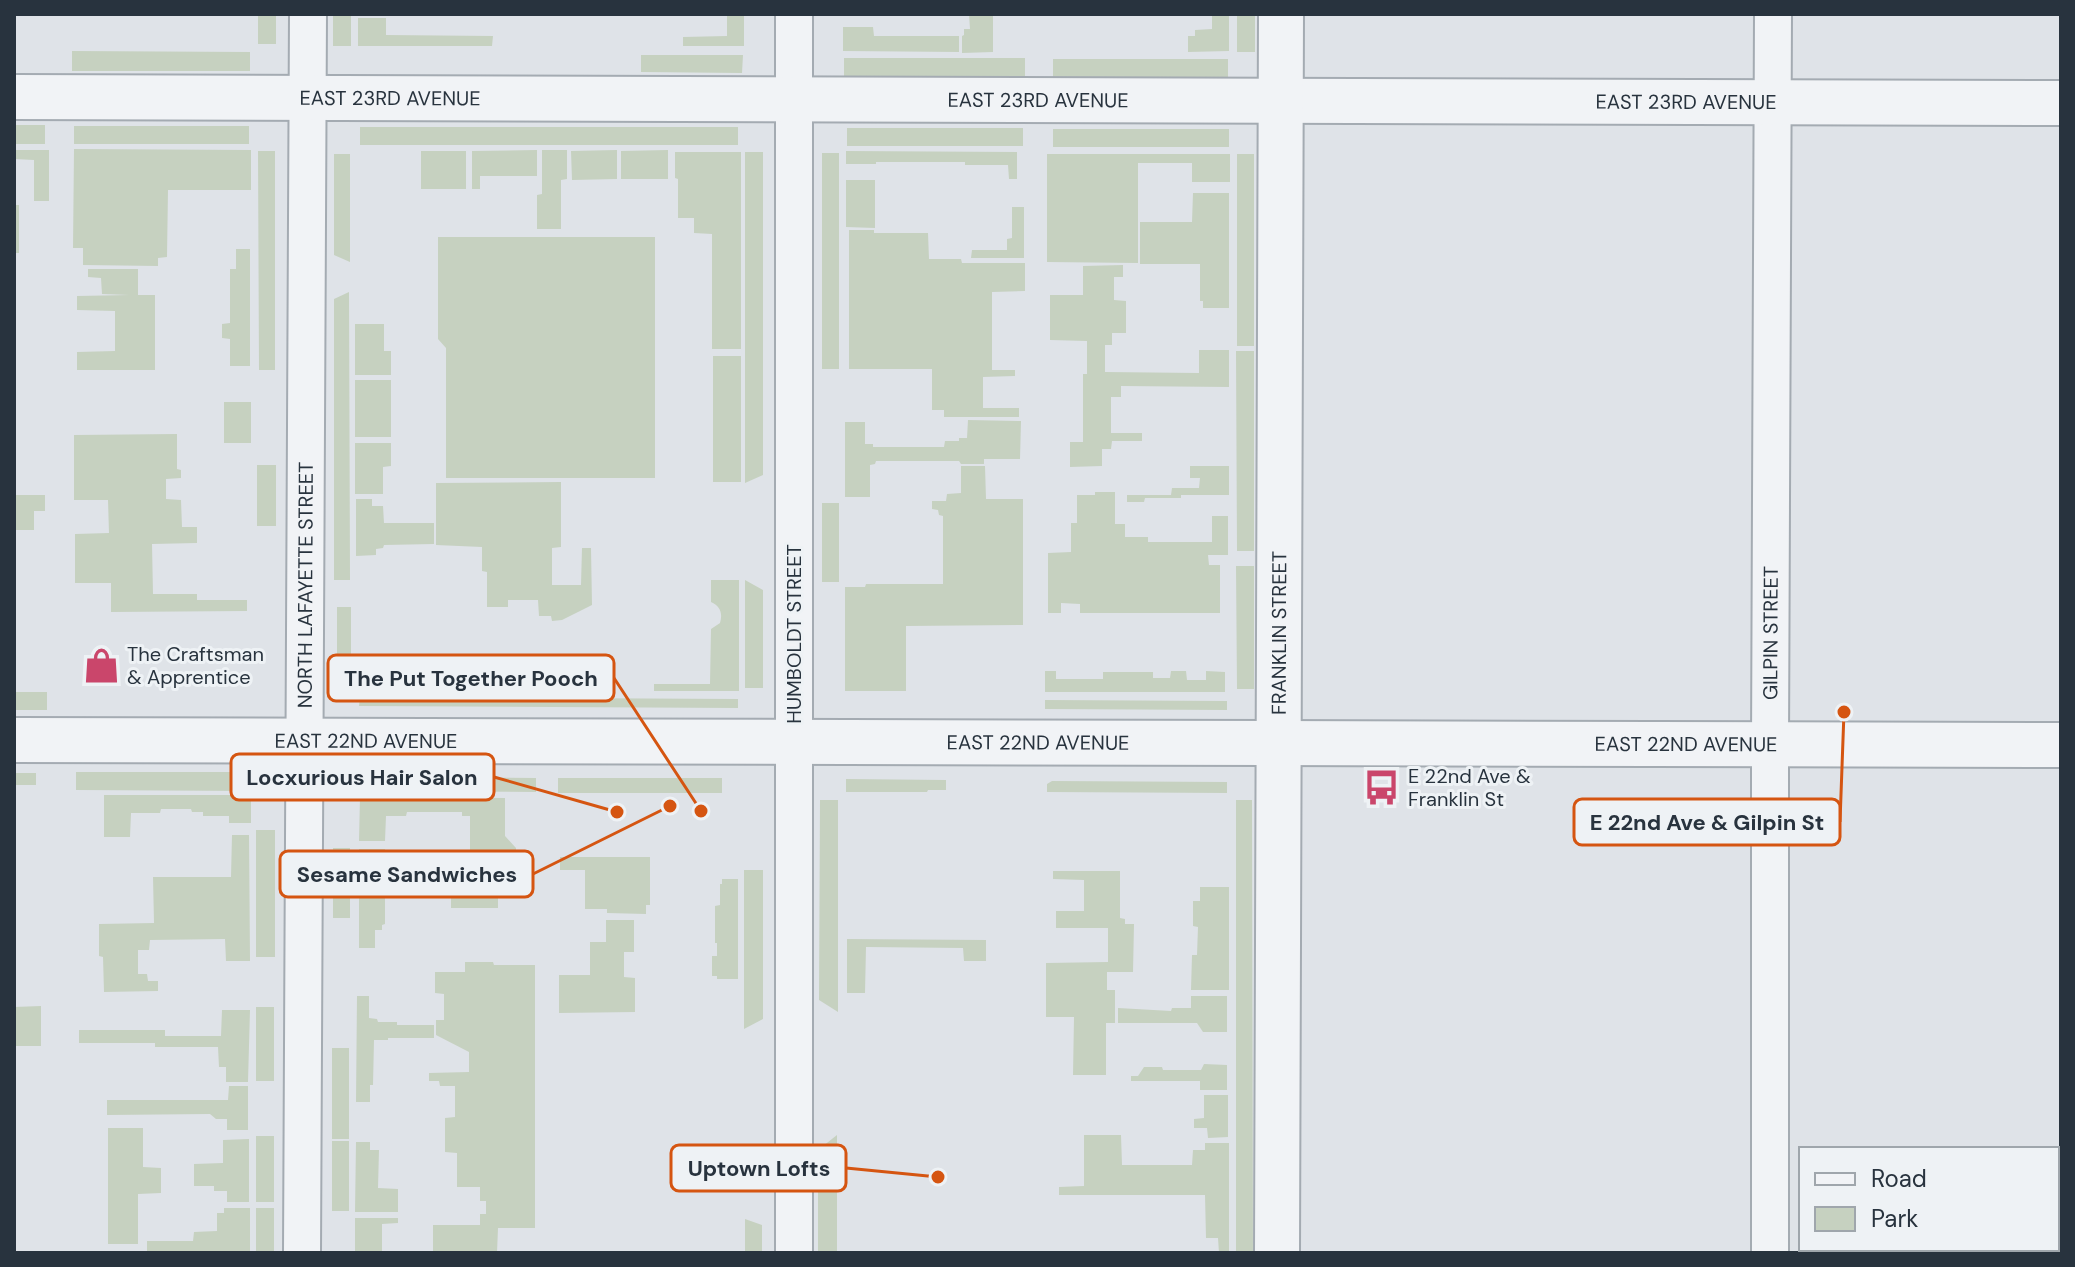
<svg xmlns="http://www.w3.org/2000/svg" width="2075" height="1267" viewBox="0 0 2075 1267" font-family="'DM Sans',sans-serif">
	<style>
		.green { fill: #c6d1c0 }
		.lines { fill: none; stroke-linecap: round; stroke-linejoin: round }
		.minor-casing { stroke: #a4abb2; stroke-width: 40 }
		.tertiary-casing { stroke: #a4abb2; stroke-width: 48 }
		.minor { stroke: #f1f3f6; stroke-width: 36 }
		.tertiary { stroke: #f1f3f6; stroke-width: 44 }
		.labels { text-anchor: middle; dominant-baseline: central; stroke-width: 6; stroke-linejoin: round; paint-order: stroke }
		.street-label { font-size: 20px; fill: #28333e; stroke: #eef2f5 }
		.poi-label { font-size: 20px; fill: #28333e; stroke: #eef2f5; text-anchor: start }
		.leader { fill: none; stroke: #d55511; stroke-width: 3 }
		.callout-dot { fill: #d55511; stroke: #eef2f5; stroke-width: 3 }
		.callout { fill: #eef2f5; stroke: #d55511; stroke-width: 3 }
		.callout-label { font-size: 22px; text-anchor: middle; font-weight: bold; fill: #28333e }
	</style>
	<rect width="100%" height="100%" fill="#dfe3e8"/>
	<path class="green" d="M258 14H276V44H258Z
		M333 14H351V46H333Z
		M727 14H744V46H683V37L727 36Z
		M969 14H993V52L962 53V36L964 35V29H970Z
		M1212 14H1229V51L1188 52V36H1195V30L1212 29Z
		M1237 14H1255V52H1237Z
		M358 18H386V35L493 36 492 46H358Z
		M843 27H873L874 36H959V52L843 51Z
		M72 51 250 52V71H72Z
		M641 55H743L742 73 641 72Z
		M844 58H1025V76H844Z
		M1053 59H1228V77H1053Z
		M14 125H45V144H14Z
		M74 126H249V144H74Z
		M360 127H738V145H360Z
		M847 128H1023V146H847Z
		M1053 129H1229V147H1053Z
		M74 149 251 150V190H168L167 257 158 258V266L83 265V248H73Z
		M14 150H49V201H34V160L14 159Z
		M537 150V176H480V189H472V151Z
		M542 150H567V179L561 180V229H537V195L542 194Z
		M617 150V179L572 180 571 151Z
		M668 150V179H621V151Z
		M258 151H275V370H259Z
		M421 151H466V189H421Z
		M846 151 1017 152V179H1009L1008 165H965V162H876V164H846Z
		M675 152H741V349H712V234L694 233V218H678V179L675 178Z
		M745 152H763V475L745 483Z
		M822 153H839V369H822Z
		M334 154H350V262L334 255Z
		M1047 154H1230V182H1192V163H1138V263L1047 262Z
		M1237 154H1254V346H1237Z
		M846 180H875V228L846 227Z
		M1193 193H1229V308H1203V301H1200V264H1140V222H1192Z
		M14 205H19V253H14Z
		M1012 207H1024V258H971L972 250H1007V239L1012 238Z
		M849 230H874V233H928L929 259H961L962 263H1025V291L992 292V370H1015V376L983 377V408H1019V417H944V410H932V369H849Z
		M438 237H655V478H446V348L438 339Z
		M236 249H250V366H230V339L222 338V324L230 323V269H236Z
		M1123 265V277H1114V300L1126 301V333H1112V345H1105V372L1199 373V350H1229V387L1121 386V397H1111V433H1142V441H1112L1111 449H1102V466L1070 467V442H1083V374H1087V341L1050 340V295H1083V266Z
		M88 269H138V295H155V370H77V352L115 351V311L77 310V296L129 295 102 294 101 278 88 277Z
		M349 292 350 580H334V299Z
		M355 324H384V351H391V375H355Z
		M1236 351H1254V551H1237Z
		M713 356H741V482H713Z
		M355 380H391V437H355Z
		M224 402H251V443H224Z
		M968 420 1021 421 1020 459H984V464H961L959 461H876L875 464 870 465V497H845V422H865V444H873V447H944L945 441H959V438H967Z
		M177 434V469L181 470V478L166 479V499L181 500 182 527H197V543L152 544 153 594H197V600H247V611L111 612V583H75V534L109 533 108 500H74V435Z
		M355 443H391V466L383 467V494H355Z
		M257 465H276V526H257Z
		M961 466H985L986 499H1023V625L906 626V691H845V587H865L866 584H943V516L939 515 938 510 932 509V501H946L947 494 961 493Z
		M1190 466H1229V495H1181V498H1145L1144 502H1127V495H1171L1172 488H1199L1200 478H1190Z
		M561 482V547L552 548V585H581L582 548H591L592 605 562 620 552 621 551 616H539L538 600H508V607H487V572L482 571V547L436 545V483Z
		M1095 492H1115V524H1125V537H1148V542H1212V516H1228V555H1208L1209 565H1220V613H1080V604L1061 603V613H1048V553L1071 552V523H1077V495H1095Z
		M14 495H45V511H34V530H14Z
		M356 499H372V506H383L384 523H434V544L384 545 383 548 376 549V555L356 556Z
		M822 503H839V582H822Z
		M1236 566H1254V689H1237Z
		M711 580H739V691H654V684H710L711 629 720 623C723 613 720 606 711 602Z
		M745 580 763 590V688H745Z
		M337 607H351V690H337Z
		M1045 671H1056V679H1103V672H1153V678H1170L1171 671H1186L1187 680H1206V671L1225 672V692H1045Z
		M14 692H47V710H14Z
		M360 697 738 699V708L359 706Z
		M1045 700 1227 701V710L1045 709Z
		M76 772H251V791L76 790Z
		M14 773H36V785H14Z
		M356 777 536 778V792L356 791Z
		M558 778H722V793H558Z
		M846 779 946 780V790H928L927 792H846Z
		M1052 781 1227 782V793L1047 792V784Z
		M104 795H251V823H229V816H203V812H192L191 809H161L160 813H131L130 837H104Z
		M360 797 505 798V836L516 848V854L470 853V816H462V812H407L406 816H386L385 841H359Z
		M820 800H838V1012L819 1000Z
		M1236 800H1252L1253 1253H1236Z
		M256 830H275V957H256Z
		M232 835H249L250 961H226L225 939 150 940 149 950H138V974H147L148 981H158V991L104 992 103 957 99 956V924L154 923 153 877H231Z
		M333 848H350V918H333Z
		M359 849H385L386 856H449V872H400L399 875H380V896H385V924L382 925V930H375V948H359Z
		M560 857H650V905H646V914L607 913V909H585V870H560Z
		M744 870H763V1019L744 1029Z
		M1053 871H1120V918L1125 919V924H1134L1133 972H1107V990H1115V1023H1106V1075H1073L1074 1017H1046V963L1108 962V928H1056V911H1084V880L1053 879Z
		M451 872H498V908H451Z
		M722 879H738V979H717V976H712V956H717V943H715V906L720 905V884H722Z
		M1200 887H1229V990H1191L1192 955H1197L1198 927 1193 926V901H1200Z
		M606 920H634V952H624V977L635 978V1012L559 1013V975H590V942H606Z
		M847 939 986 940V961H964L963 948 866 947 865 993H847Z
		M465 962H493L494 965H535V1228H498L497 1253H433V1225H480V1214H486V1201H480V1187H457V1153L445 1152V1118L455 1117V1086H440L439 1081H429V1073L469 1072V1052L436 1035V1020H444V994L435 993V972H465Z
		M357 996H369V1018L377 1019 378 1022H397V1025H434V1038H388V1040H374L373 1085H370V1102H356Z
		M1191 996H1227V1032H1203L1197 1023H1118V1008L1171 1011 1172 1008H1191Z
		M41 1006V1046H14V1007Z
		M256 1007H274V1081H256Z
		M222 1010H250L248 1082H226V1067H219L218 1047H155V1043H79V1030H165V1036H221Z
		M332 1048H349V1139H332Z
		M1204 1064 1227 1065V1090H1200V1081H1131V1076H1138L1144 1067H1162L1163 1070H1201Z
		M229 1086H248V1130H227V1119H216L210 1114 107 1115V1100H228Z
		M1204 1095H1228V1137L1208 1138 1207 1128H1194V1119L1204 1118Z
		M108 1128H143V1167L161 1168V1193L138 1194V1244H108Z
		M837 1135V1253H818V1150Z
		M1084 1135H1121L1122 1165H1192L1193 1150H1205V1143H1229V1253H1219L1218 1238H1206L1205 1195H1059V1187L1084 1186Z
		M256 1136H274V1202H256Z
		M249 1139V1202H227V1191H214V1186H194V1164L223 1163V1140Z
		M332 1141H349V1211H332Z
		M356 1142H370V1150H379L378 1188 398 1189V1212H355Z
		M224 1208H250V1253H147V1241H193L194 1232 217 1231V1213H224Z
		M256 1208H274V1253H256Z
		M355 1218H398V1223L382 1224V1253H355Z
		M745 1219 762 1225V1253H745Z"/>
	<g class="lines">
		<defs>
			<g id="minor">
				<path id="s1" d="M302 1253 308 14"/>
				<path d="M794 1253V14"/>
				<path id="s2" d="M1770 1253V745L1773 14"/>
			</g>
			<g id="tertiary">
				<path id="s3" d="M14 97 2061 103"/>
				<path id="s4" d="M14 740 2061 745"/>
				<path id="s5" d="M1277 1253 1281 14"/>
			</g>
		</defs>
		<use href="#minor" class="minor-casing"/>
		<use href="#tertiary" class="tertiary-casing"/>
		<use href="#minor" class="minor"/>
		<use href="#tertiary" class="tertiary"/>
	</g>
	<defs>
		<symbol id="shop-bare" viewBox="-9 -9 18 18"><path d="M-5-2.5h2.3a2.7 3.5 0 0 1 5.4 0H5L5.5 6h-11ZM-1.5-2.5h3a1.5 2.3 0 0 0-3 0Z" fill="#ca466b" stroke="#eef2f5" stroke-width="2.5" paint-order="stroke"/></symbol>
		<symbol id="bus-bare" viewBox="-9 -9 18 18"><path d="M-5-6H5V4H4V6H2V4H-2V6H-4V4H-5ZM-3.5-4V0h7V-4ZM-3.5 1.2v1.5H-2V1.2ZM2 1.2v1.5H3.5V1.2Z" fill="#ca466b" stroke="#eef2f5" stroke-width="2.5" paint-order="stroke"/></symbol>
	</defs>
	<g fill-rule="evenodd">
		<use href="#shop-bare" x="76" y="640" width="51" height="51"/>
		<use href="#bus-bare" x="1356" y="762" width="51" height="51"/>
	</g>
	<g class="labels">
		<g class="street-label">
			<text stroke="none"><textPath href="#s3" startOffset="376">EAST 23RD AVENUE</textPath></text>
			<text stroke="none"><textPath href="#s3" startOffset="1024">EAST 23RD AVENUE</textPath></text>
			<text stroke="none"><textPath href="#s3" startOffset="1672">EAST 23RD AVENUE</textPath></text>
			<text stroke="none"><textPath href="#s1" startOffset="668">NORTH LAFAYETTE STREET</textPath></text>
			<text stroke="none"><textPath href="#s5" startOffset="620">FRANKLIN STREET</textPath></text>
			<text stroke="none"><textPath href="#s2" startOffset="620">GILPIN STREET</textPath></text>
			<text transform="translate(794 634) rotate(-90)">HUMBOLDT STREET</text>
			<text stroke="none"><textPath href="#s4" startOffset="352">EAST 22ND AVENUE</textPath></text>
			<text stroke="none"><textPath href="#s4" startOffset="1024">EAST 22ND AVENUE</textPath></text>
			<text stroke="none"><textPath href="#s4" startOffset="1672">EAST 22ND AVENUE</textPath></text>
		</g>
		<g class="poi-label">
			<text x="127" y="654">The Craftsman<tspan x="127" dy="23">&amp; Apprentice</tspan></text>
			<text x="1408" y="776">E 22nd Ave &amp;<tspan x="1408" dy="23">Franklin St</tspan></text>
		</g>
	</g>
	<path class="leader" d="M701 811L614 678M617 812L494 777M1844 712L1840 822M670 806L533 874M938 1177L846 1168"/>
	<g class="callout-dot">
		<circle cx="701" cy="811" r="8"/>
		<circle cx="617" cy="812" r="8"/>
		<circle cx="1844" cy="712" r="8"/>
		<circle cx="670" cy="806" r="8"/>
		<circle cx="938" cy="1177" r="8"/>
	</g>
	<g class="callout">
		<rect x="328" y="655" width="286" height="46" rx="8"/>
		<rect x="231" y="754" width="263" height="46" rx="8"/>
		<rect x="1574" y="799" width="266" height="46" rx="8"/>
		<rect x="280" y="851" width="253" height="46" rx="8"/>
		<rect x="671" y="1145" width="175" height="46" rx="8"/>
	</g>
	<g class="callout-label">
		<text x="471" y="686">The Put Together Pooch</text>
		<text x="362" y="785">Locxurious Hair Salon</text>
		<text x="1707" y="830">E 22nd Ave &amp; Gilpin St</text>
		<text x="407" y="882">Sesame Sandwiches</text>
		<text x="759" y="1176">Uptown Lofts</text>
	</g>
	<rect width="2075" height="1267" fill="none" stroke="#28333e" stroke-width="32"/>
	<rect x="1799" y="1147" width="260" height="104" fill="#eef2f5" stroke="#9fa6ac" stroke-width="2"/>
	<rect x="1815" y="1173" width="40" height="12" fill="#f1f3f6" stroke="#9fa6ac" stroke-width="2"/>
	<text x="1871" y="1187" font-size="24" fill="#28333e">Road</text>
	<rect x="1815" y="1207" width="40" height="24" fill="#c6d1c0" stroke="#9fa6ac" stroke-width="2"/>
	<text x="1871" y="1227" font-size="24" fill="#28333e">Park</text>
</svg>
